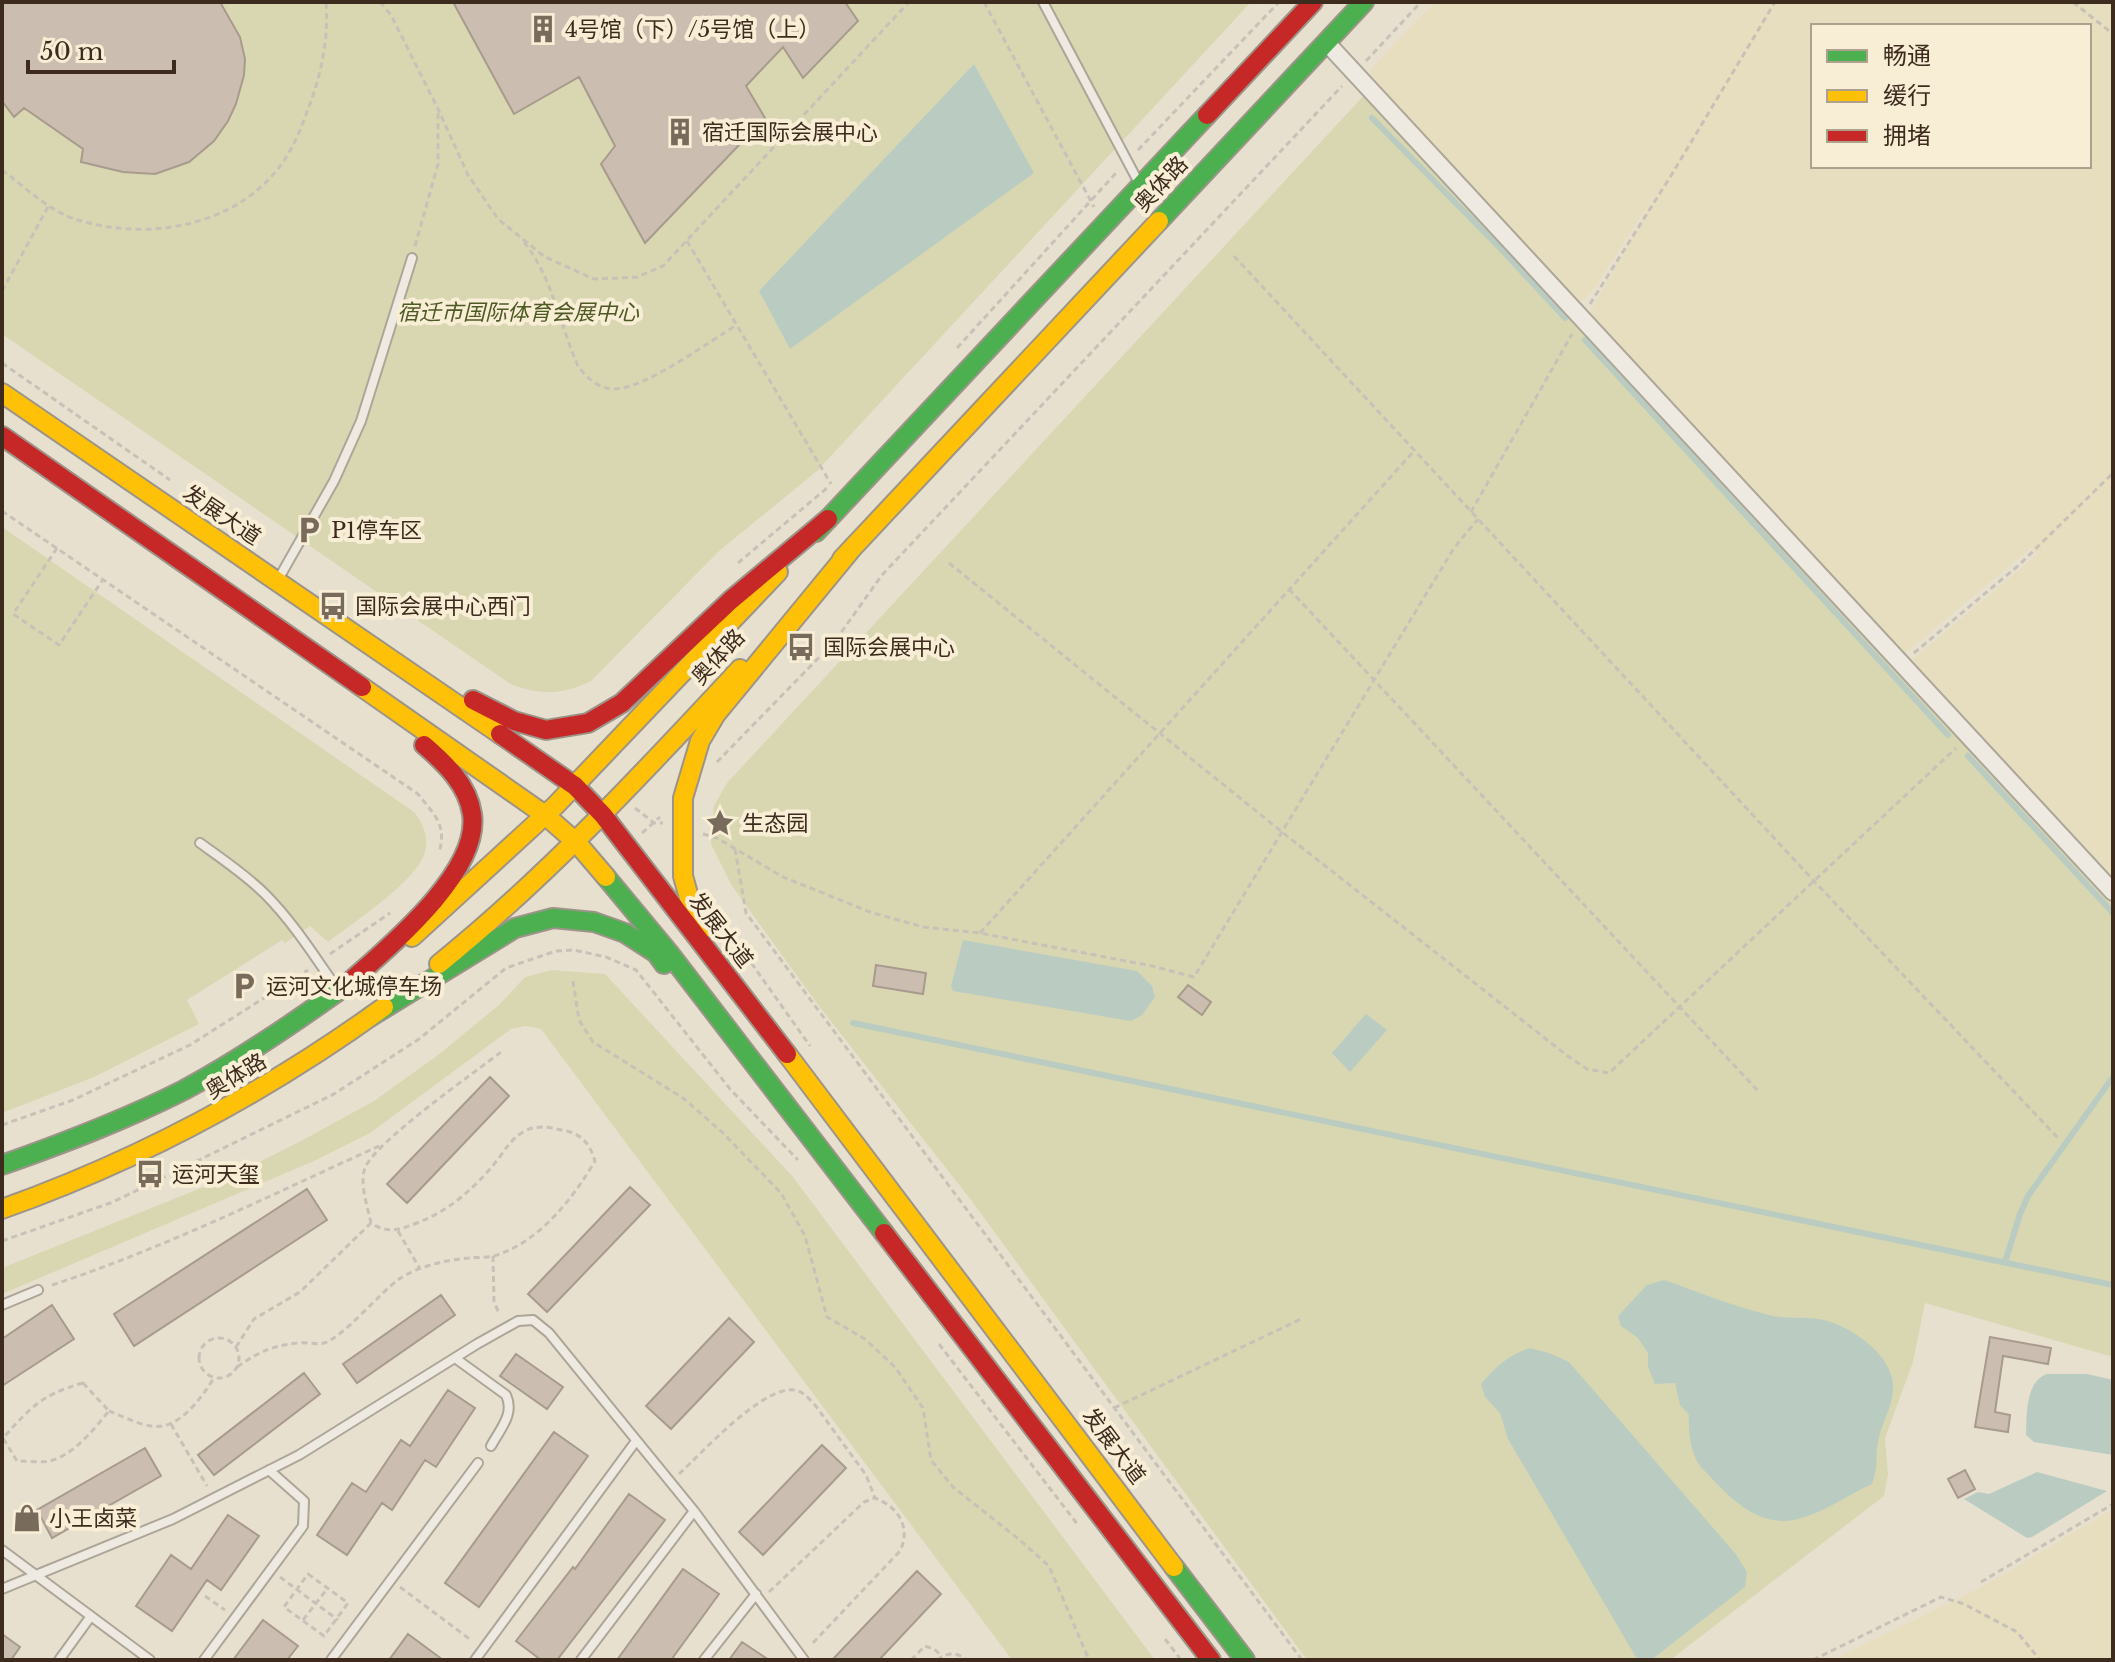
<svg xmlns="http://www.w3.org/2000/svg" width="2115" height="1662" viewBox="0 0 2115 1662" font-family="'Libre Baskerville','Noto Sans SC',serif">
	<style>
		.farmland { fill: #e7debf; fill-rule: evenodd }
		.green { fill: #d8d7b1 }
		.water { fill: #baccc1 }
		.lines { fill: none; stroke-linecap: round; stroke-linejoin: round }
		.stream { stroke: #baccc1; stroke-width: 6 }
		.building { fill: #cbbdb0; stroke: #a89b8e; stroke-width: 2 }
		.lane-casing { stroke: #aca598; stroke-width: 12 }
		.street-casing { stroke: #aca598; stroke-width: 20 }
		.fast-casing { stroke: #9c9488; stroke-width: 22 }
		.slow-casing { stroke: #9c9488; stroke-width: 22 }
		.jam-casing { stroke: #9c9488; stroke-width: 22 }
		.path { stroke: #c8c1b7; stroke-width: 3; stroke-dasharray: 6 4; stroke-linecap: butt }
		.lane { stroke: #efeae1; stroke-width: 8 }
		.street { stroke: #efeae1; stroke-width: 16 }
		.fast { stroke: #4caf50; stroke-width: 18 }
		.slow { stroke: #ffc107; stroke-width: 18 }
		.jam { stroke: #c62828; stroke-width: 18 }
		.labels { text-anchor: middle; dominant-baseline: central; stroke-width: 8; stroke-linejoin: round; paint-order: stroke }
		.poi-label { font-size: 22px; fill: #3d2c1e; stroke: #f8edd5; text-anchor: start }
		.street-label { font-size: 22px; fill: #3d2c1e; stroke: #f8edd5 }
		.park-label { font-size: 22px; font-style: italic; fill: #4e5a24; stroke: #f8edd5 }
	</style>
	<rect width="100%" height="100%" fill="#e7e0cf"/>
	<path class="farmland" d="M1435 2H2113V877L1912 660 2038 554 2031 548 1904 654 1590 312 1658 190 1594 289 1582 301 1575 299 1389 104 1371 74V69ZM1813 26H2089V166H1813Z
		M2113 1509V1660H1833L1991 1582Z"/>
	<path class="green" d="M2 2H1251L817 471 718 552 591 681C563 695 538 696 509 683L2 334Z
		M1368 91 2113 895V1357L1925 1303 1913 1362 1885 1438 1888 1474 1884 1496 1670 1660H1307L971 1200 819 1006 732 886 711 844 714 806 727 783Z
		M2 527 414 812C423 823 429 837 425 852 417 881 353 923 328 942L310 926 285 943 282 940 187 1000 199 1024 94 1077 2 1113Z
		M552 970 605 974 793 1177 1155 1660H1012L541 1029 525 1026 511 1029 370 1133 314 1161 2 1294V1268L236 1174 301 1141 374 1101 438 1055 499 1005 525 977Z"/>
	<path class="water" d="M974 64 1034 173 790 349 759 291Z
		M963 940 1137 971 1152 986 1155 997 1142 1015 1131 1021 953 991 951 986Z
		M1366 1014 1387 1030 1350 1072 1332 1053Z
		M1664 1280C1698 1292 1733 1306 1769 1315 1786 1320 1806 1316 1824 1320 1851 1327 1889 1352 1893 1383 1895 1404 1881 1422 1878 1442 1875 1459 1879 1464 1872 1484 1846 1496 1822 1514 1794 1520 1761 1526 1735 1503 1714 1481 1709 1475 1702 1469 1698 1463 1690 1449 1688 1430 1689 1415L1680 1405 1675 1383 1655 1384 1648 1367V1353L1638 1338 1621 1326 1618 1316 1647 1285Z
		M1530 1348 1549 1353 1569 1362 1735 1553 1747 1572 1745 1587 1651 1660 1637 1659 1508 1439 1500 1413 1485 1397 1481 1384C1496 1367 1508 1355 1530 1348Z
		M2047 1374H2087L2113 1380V1455L2034 1442 2026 1435C2027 1414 2025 1382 2047 1374Z
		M2037 1472 2107 1491 2032 1537 2027 1538 1964 1499 1978 1492 1989 1494Z"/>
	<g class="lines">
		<path class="stream" d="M1372 118 1503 251 1565 318
			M1585 340 1948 735
			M1968 756 2113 913
			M853 1023 2113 1285
			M2005 1262 2020 1214 2028 1196 2113 1077"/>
	</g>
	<path class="building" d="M2 2H220L240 37 245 59 244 75 236 104 228 121 214 141 189 162 155 174 123 172 81 162 83 149 24 108 14 117 2 101Z
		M453 2H845L858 21 803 78 783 47 746 86 765 118 645 243 601 164 615 146 579 77 514 114Z
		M876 965 926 973 923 994 873 986Z
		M1188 985 1211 1002 1202 1015 1178 997Z
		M490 1077 509 1096 407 1203 387 1184Z
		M630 1187 650 1205 547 1312 528 1294Z
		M307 1189 327 1220 134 1346 114 1314Z
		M441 1295 455 1315 357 1383 343 1364Z
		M52 1305 74 1339 2 1386V1339Z
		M729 1318 754 1342 671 1429 646 1406Z
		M1990 1337 2051 1348 2048 1364 2003 1356 1995 1412 2010 1415 2008 1432 1975 1427Z
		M516 1354 563 1387 547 1409 500 1376Z
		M304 1373 320 1394 214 1475 198 1455Z
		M448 1390 475 1408 436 1467 425 1460 392 1510 382 1503 347 1555 317 1535 352 1483 366 1492 401 1440 410 1446Z
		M554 1432 588 1456 479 1607 445 1583Z
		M822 1445 846 1468 763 1555 739 1532Z
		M145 1448 161 1476 52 1538 37 1510Z
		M1965 1470 1975 1489 1958 1498 1948 1479Z
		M629 1494 665 1520 557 1660H541L516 1641 573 1567 575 1569Z
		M228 1515 259 1536 221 1590 207 1580 172 1631 136 1606 171 1555 191 1569Z
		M683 1569 719 1594 671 1660H617Z
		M917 1571 941 1594 879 1660H832Z
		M263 1620 298 1646 287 1660H233Z
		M2 1634 20 1647 11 1660H2Z
		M408 1634 443 1660H389Z
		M742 1642 769 1660H729Z"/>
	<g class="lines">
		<defs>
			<path id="lane" d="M1043 2 1140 185
				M279 578 334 481 361 421 412 258
				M200 843C222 859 246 875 265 894 293 922 315 957 338 990
				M2 1305 38 1290
				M455 1358 506 1395C515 1414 500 1429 491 1446
				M2 1550 150 1660
				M2 1589 173 1519 299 1455 477 1344 518 1321 533 1320 549 1333 694 1511 804 1660
				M59 1660 91 1616
				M204 1660 303 1526 304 1501 269 1470
				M331 1660 478 1463
				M475 1660 636 1441
				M581 1660 694 1511
				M704 1660 756 1594"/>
			<path id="street" d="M1326 42 2113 892"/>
			<path id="fast" d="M1159 221 1364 2
				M816 532 1207 115
				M606 877 669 953 884 1233
				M370 1017 515 928 553 918 594 922 625 933 656 953 664 964
				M2 1165C64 1143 125 1120 184 1090 245 1057 303 1017 359 976
				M1174 1567 1245 1660"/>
			<path id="slow" d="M2 393 500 734
				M842 559 1159 221
				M362 687 545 815 577 843 606 877
				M705 928 693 912 683 876V798L700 741 716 714 854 546
				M412 937 555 806 778 572
				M439 964C549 875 644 772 740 669
				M787 1054 1174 1567
				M2 1209C140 1160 265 1093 384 1007"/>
			<path id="jam" d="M1207 115 1313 2
				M2 436 362 687
				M473 700 514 721 546 730 588 723 622 703 731 600 828 519
				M500 734 575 786 603 815 787 1054
				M345 986C385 950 481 873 472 814 468 785 445 763 424 745
				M884 1233 1211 1660"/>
		</defs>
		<use href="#lane" class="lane-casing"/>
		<use href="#street" class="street-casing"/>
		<use href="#fast" class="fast-casing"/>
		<use href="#slow" class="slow-casing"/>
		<use href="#jam" class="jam-casing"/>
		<path class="path" d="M380 2 391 15 438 109 468 175 498 219 545 257 594 279 637 277 663 266 909 2
			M984 2 1094 207
			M2073 2 2113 34
			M1366 61 1421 2
			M1138 150 1279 2
			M2 170C25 187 50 212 78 220 150 242 241 226 285 159 295 144 302 126 308 109 321 76 329 38 326 2
			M687 241 831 484
			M524 242C552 277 560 325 578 366 586 377 598 389 614 389 645 389 708 342 737 325
			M415 246 438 164V113
			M1234 256 1814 881 2058 1138
			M2 291 49 205
			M1590 304 1672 174 1775 2
			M957 348 1116 173
			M2 363 170 480
			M2 511 418 794C435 816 447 824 439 853
			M1471 512 1572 334
			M57 548 13 614 59 645 102 581
			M738 563 827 488
			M949 563 1282 832 1569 1057 1587 1069 1609 1073 1956 748
			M1289 589 1760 1093
			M1914 653 2019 565 2113 473
			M717 762 835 641 882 575 1342 86
			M635 808 654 823H663
			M642 833 660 817
			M703 834 717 838 783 877 870 912 923 927 980 933 1152 966 1194 977 1454 548 1478 519
			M735 849 746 913 1302 1660
			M725 933 752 964 810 1046
			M980 933 1414 451
			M330 954 390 913
			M573 981 579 1020 593 1042 683 1098 722 1132 781 1193 805 1236 827 1317 865 1339 895 1367 923 1408 931 1460 953 1487 1021 1541 1049 1566 1089 1660
			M2 1125 73 1100 190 1045 308 970
			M398 1231 420 1269
			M2 1241 113 1202 334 1094 419 1039 506 968 556 951 574 950 606 957 636 970 730 1089 798 1160
			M493 1256 494 1301 499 1314
			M52 1285C165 1248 271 1195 379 1146
			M199 1358a20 20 0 1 1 40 0a20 20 0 1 1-40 0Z
			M939 1344 1078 1525
			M236 1347 254 1319 300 1292 371 1223
			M237 1367C258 1352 274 1345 299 1343 307 1342 317 1345 324 1343 342 1338 380 1293 399 1279 419 1266 445 1260 469 1258 477 1257 486 1258 494 1256 539 1242 572 1200 595 1161 589 1142 581 1133 561 1130 549 1127 536 1125 525 1131 512 1138 507 1147 499 1158 477 1186 451 1210 417 1223 399 1230 388 1234 371 1223 368 1208 359 1183 365 1168 375 1142 474 1073 501 1052
			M83 1383 109 1411C93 1430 75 1454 50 1461 40 1463 27 1461 17 1461L3 1438C31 1407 41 1395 83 1383Z
			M1114 1408 1301 1319
			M109 1411C122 1416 137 1424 151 1426 179 1431 201 1398 214 1378
			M171 1424 207 1486
			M679 1474C702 1453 763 1385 795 1390 804 1392 809 1399 815 1405L866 1475 875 1498
			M308 1574 348 1603 324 1636 284 1607Z
			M280 1577 338 1620
			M1981 1582 2113 1504
			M400 1587 471 1640
			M769 1592 864 1502 875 1498C899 1507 911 1528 900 1551L811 1645
			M205 1596 225 1610
			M303 1620 327 1589
			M1165 1639 1181 1660
			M911 1660 925 1646 934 1649 942 1656
			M937 1660C947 1652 957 1652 967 1660
			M1813 1660 1941 1597 1964 1604 2017 1632 2040 1660"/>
		<use href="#lane" class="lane"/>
		<use href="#street" class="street"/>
		<use href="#fast" class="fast"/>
		<use href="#slow" class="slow"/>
		<use href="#jam" class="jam"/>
	</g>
	<defs>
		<symbol id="building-bare" viewBox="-9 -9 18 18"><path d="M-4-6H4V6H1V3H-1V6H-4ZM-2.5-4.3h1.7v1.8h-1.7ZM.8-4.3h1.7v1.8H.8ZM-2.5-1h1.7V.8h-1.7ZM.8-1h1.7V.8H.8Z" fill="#786b5c" stroke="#f8edd5" stroke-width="2.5" paint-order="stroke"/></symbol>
		<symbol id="parking-bare" viewBox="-9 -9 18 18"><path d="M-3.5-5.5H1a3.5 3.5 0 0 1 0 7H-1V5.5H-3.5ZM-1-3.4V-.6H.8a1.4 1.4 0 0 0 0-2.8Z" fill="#786b5c" stroke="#f8edd5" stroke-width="2.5" paint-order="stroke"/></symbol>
		<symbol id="bus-bare" viewBox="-9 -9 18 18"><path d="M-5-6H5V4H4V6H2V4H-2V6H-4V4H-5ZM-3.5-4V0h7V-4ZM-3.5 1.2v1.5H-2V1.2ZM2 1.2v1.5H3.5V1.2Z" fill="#786b5c" stroke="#f8edd5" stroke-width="2.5" paint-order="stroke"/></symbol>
		<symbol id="sight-bare" viewBox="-9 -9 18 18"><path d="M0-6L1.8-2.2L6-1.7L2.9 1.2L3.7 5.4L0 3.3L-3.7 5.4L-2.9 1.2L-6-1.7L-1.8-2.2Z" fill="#786b5c" stroke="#f8edd5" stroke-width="2.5" paint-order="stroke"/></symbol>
		<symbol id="shop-bare" viewBox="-9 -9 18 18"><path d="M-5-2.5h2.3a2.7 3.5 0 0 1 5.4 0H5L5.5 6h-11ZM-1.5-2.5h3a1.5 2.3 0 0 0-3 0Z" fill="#786b5c" stroke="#f8edd5" stroke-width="2.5" paint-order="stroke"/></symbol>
	</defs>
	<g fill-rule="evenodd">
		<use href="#building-bare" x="523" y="9" width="40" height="40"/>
		<use href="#building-bare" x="660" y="112" width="40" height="40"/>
		<use href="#parking-bare" x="289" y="510" width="40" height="40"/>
		<use href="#bus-bare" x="313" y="586" width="40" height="40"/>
		<use href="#bus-bare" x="781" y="627" width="40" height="40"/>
		<use href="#sight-bare" x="700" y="803" width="40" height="40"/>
		<use href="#parking-bare" x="224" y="966" width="40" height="40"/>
		<use href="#bus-bare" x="130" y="1154" width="40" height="40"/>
		<use href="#shop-bare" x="7" y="1498" width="40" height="40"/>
	</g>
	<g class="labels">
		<g class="poi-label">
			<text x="565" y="29">4号馆（下）/5号馆（上）</text>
			<text x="702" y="132">宿迁国际会展中心</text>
			<text x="331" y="530">P1停车区</text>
			<text x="355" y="606">国际会展中心西门</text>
			<text x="823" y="647">国际会展中心</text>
			<text x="742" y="823">生态园</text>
			<text x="266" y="986">运河文化城停车场</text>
			<text x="172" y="1174">运河天玺</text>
			<text x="49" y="1518">小王卤菜</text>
		</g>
		<g class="street-label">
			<text transform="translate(1161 184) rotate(-47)">奥体路</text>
			<text transform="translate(222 515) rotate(34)">发展大道</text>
			<text transform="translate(718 657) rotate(-47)">奥体路</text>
			<text transform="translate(721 930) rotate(52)">发展大道</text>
			<text transform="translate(236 1076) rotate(-31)">奥体路</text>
			<text transform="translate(1114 1446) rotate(53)">发展大道</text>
		</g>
		<g class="park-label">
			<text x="518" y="312">宿迁市国际体育会展中心</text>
		</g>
	</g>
	<rect width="2115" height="1662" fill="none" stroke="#3d2c1e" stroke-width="8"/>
	<rect x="1811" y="24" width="280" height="144" fill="#f8edd5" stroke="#ada08c" stroke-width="2"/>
	<rect x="1827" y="50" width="40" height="12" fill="#4caf50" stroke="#ada08c" stroke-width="2"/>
	<text x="1883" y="64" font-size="24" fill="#3d2c1e">畅通</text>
	<rect x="1827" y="90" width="40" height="12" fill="#ffc107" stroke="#ada08c" stroke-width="2"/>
	<text x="1883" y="104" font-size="24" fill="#3d2c1e">缓行</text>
	<rect x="1827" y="130" width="40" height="12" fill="#c62828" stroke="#ada08c" stroke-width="2"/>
	<text x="1883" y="144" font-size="24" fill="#3d2c1e">拥堵</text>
	<path d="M28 60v12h146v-12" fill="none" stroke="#3d2c1e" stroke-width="4"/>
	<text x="40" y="60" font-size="24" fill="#3d2c1e" stroke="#f8edd5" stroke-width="6" paint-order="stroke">50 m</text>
</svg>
